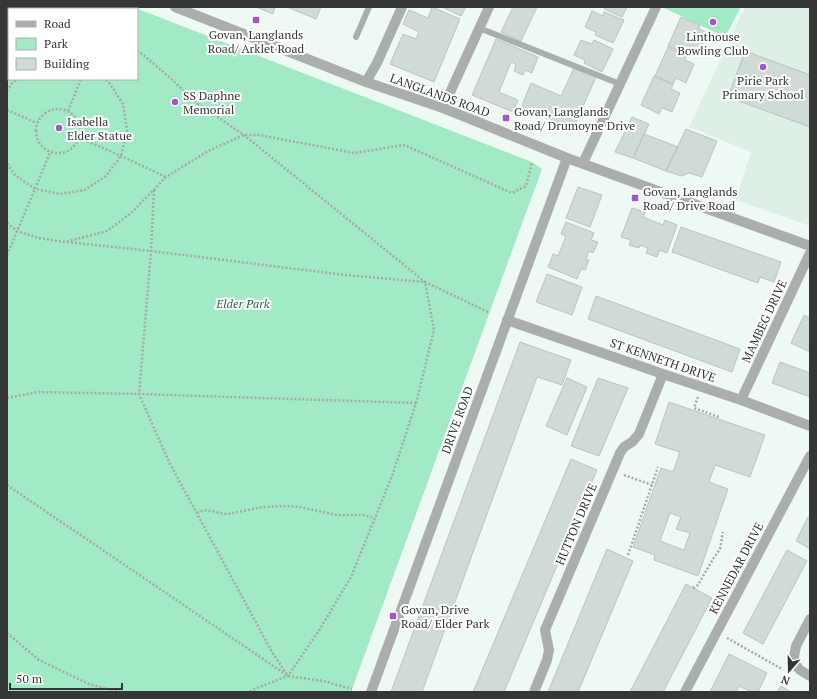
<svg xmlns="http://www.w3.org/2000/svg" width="817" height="699" viewBox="0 0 817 699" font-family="'PT Serif',serif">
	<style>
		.built { fill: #deefe5 }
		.green { fill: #a2e9c6; fill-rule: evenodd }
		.building { fill: #d1dbd5; stroke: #bbc4bf; fill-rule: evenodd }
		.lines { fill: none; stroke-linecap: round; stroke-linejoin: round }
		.path { stroke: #a5aca7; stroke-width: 2.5; stroke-dasharray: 2 2; stroke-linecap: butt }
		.service { stroke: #abafac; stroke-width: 6 }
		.minor { stroke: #abafac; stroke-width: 10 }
		.tertiary { stroke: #abafac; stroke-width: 10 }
		.poi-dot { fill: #a156c9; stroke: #fff; stroke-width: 1.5 }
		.labels { text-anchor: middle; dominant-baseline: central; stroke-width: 4; stroke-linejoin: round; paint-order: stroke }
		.poi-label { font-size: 12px; fill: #343735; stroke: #fff; text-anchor: start }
		.street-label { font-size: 12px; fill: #343735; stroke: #fff }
		.park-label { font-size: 12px; font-style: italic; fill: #216649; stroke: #fff }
	</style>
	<rect width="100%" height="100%" fill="#eff9f3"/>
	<path class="built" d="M745 7H810V226L735 200 751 152 689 127Z"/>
	<path class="green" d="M7 7H133L532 162 542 169 351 692H7ZM9 9H137V79H9Z
		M662 7H741L725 37Z"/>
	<path class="building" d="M256 7H275L273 14Z
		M287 7H321L316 19Z
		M432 7 460 19 434 82 390 64 403 34 416 39 419 32 403 24 409 10 428 18Z
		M442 7H466L461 16Z
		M513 7H537L521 41 501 32Z
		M605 7H627L622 17 604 9Z
		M592 11 603 16 604 12 624 20 613 43 595 35 596 32 585 27Z
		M681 17 700 25 699 29 708 33 699 53 689 48 687 54 668 46Z
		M496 39 538 57 532 73 525 70 523 75 514 71 516 64 511 62 499 92 518 100 513 112 472 95Z
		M581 40 592 44 594 40 613 49 602 72 584 63 585 60 574 55Z
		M668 47 686 56 685 60 694 64 686 83 676 78 673 84 655 76Z
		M745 51 810 75V127L728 97Z
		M574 68 596 77 573 129 521 108 531 83 561 96Z
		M654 76 673 85 671 89 680 93 672 112 662 108 659 114 641 105Z
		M632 117 649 124 633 158 615 152Z
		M686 129 717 141 702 177 689 173 681 176 666 171Z
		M644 134 678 147 666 171 633 158Z
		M578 187 602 195 590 227 566 218Z
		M632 208 645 212 643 217 663 225 665 220 677 225 667 253 660 250 657 257 646 253 648 248 640 245 639 248 629 245 631 240 621 237Z
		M566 222 594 233 591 240 598 242 593 253 589 251 586 259 589 260 585 270 581 269 577 279 548 267 553 254 558 256 566 236 561 234Z
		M681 227 781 262 774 282 760 277 758 283 672 252Z
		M547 274 582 287 572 315 536 302Z
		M596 296 740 349 732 372 588 319Z
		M804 315 810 318V352L791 343Z
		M520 342 571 360 562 385 537 377 422 692H391Z
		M780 362 810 373V397L772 383Z
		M567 378 587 387 567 435 546 426Z
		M598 378 628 388 599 456 571 446Z
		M669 402 765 435 750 477 715 465 709 482 728 489 698 576 654 560 655 555 633 547 661 468 673 472 680 452 655 444ZM670 513 681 517 676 529 690 533 684 550 660 541Z
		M571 459 597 470 504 692H473Z
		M808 517 810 518V549L796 541Z
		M607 549 633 561 578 692H548Z
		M787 550 807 561 763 644 743 633Z
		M686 584 712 598 663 692H630Z
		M729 654 767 673 758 692H752L739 686 736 692H710Z
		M781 686 791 692H777Z"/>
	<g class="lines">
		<path class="path" d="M108 9 109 7
			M7 35 9 34
			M137 51 141 53 168 76 198 104 244 135 425 282 434 330 416 403 392 476 351 577 320 629 288 676 257 688 249 692
			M7 91 12 83 18 79
			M36 131a22 22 0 1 1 44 0a22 22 0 1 1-44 0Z
			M7 110 37 123
			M68 111 81 79
			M80 138 121 156 166 177
			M7 164 15 175 35 189 60 194 85 190 106 176 121 156 127 130 123 104 108 81 105 79
			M154 190 151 251 139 394 416 403
			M7 223 17 231 39 238 65 242 107 231 131 213 166 177 208 151 244 135H259L354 153 404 145 512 193 526 186 532 162
			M67 242 151 251 345 275 425 282 490 313
			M7 255 50 153
			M698 397 694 408 719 417
			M7 398 38 392 139 394 169 462 272 652 288 676
			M624 475 652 485
			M7 485 288 676 323 681 352 689
			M197 513C207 507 217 514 228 514L263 507 287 506 299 507 337 515H363L375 518
			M628 555 658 467
			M693 588 698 585 713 559 720 549 723 532
			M7 633 39 660 89 684 120 692
			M727 638 782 669"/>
		<path class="service" d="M479 28 620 84
			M356 37 369 7"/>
		<path class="minor" d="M366 82 377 63 402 7
			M443 108 489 7
			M583 163 656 7
			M507 320 663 374 741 400 810 426
			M741 400 810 253
			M810 619 796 646 793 662 800 670 810 676
			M534 692 547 660 549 650 545 630 620 453 624 447 632 442 639 434 663 374
			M685 692 810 456"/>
		<path class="tertiary" d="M175 7 366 82 443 108 567 158 810 246
			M371 692 567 158"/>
	</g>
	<g class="poi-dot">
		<rect x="252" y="16" width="8" height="8" rx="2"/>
		<circle cx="713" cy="22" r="4"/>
		<circle cx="763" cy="67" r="4"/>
		<circle cx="175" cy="102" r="4"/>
		<rect x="502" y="114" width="8" height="8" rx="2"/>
		<circle cx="59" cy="128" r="4"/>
		<rect x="631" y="194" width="8" height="8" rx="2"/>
		<rect x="389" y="612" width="8" height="8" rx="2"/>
	</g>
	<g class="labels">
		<g class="poi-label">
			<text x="256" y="34" text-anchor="middle">Govan, Langlands<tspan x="256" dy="14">Road/ Arklet Road</tspan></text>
			<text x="713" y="36" text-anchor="middle">Linthouse<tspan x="713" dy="14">Bowling Club</tspan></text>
			<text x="763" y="80" text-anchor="middle">Pirie Park<tspan x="763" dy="14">Primary School</tspan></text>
			<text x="183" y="95">SS Daphne<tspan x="183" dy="14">Memorial</tspan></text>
			<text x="514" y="111">Govan, Langlands<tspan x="514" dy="14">Road/ Drumoyne Drive</tspan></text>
			<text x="67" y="121">Isabella<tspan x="67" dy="14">Elder Statue</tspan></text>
			<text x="643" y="191">Govan, Langlands<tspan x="643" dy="14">Road/ Drive Road</tspan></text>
			<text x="401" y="609">Govan, Drive<tspan x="401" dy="14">Road/ Elder Park</tspan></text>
		</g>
		<g class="street-label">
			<text transform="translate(440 95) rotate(20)">LANGLANDS ROAD</text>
			<text transform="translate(764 321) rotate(-65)">MAMBEG DRIVE</text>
			<text transform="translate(663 360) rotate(19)">ST KENNETH DRIVE</text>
			<text transform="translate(457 420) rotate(-70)">DRIVE ROAD</text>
			<text transform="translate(576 524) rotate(-67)">HUTTON DRIVE</text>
			<text transform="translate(736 568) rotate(-62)">KENNEDAR DRIVE</text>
		</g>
		<g class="park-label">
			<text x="243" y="303">Elder Park</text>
		</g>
	</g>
	<rect width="817" height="699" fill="none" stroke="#343735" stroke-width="16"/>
	<rect x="8" y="8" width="130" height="72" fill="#ffffff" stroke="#aeafae"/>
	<rect x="16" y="21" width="20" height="6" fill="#abafac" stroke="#aeafae"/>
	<text x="44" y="28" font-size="12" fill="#343735">Road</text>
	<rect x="16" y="38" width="20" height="12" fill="#a2e9c6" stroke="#aeafae"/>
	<text x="44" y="48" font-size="12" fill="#343735">Park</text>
	<rect x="16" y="58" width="20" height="12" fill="#d1dbd5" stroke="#aeafae"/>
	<text x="44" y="68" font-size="12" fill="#343735">Building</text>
	<g transform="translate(789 671) rotate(200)" stroke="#ffffff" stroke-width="3" paint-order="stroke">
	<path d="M0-3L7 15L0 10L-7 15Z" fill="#343735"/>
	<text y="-6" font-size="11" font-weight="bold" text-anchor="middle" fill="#343735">N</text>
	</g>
	<path d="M10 683v6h112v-6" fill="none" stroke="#343735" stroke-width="2"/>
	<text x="16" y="683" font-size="12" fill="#343735" stroke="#ffffff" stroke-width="3" paint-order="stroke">50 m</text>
</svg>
